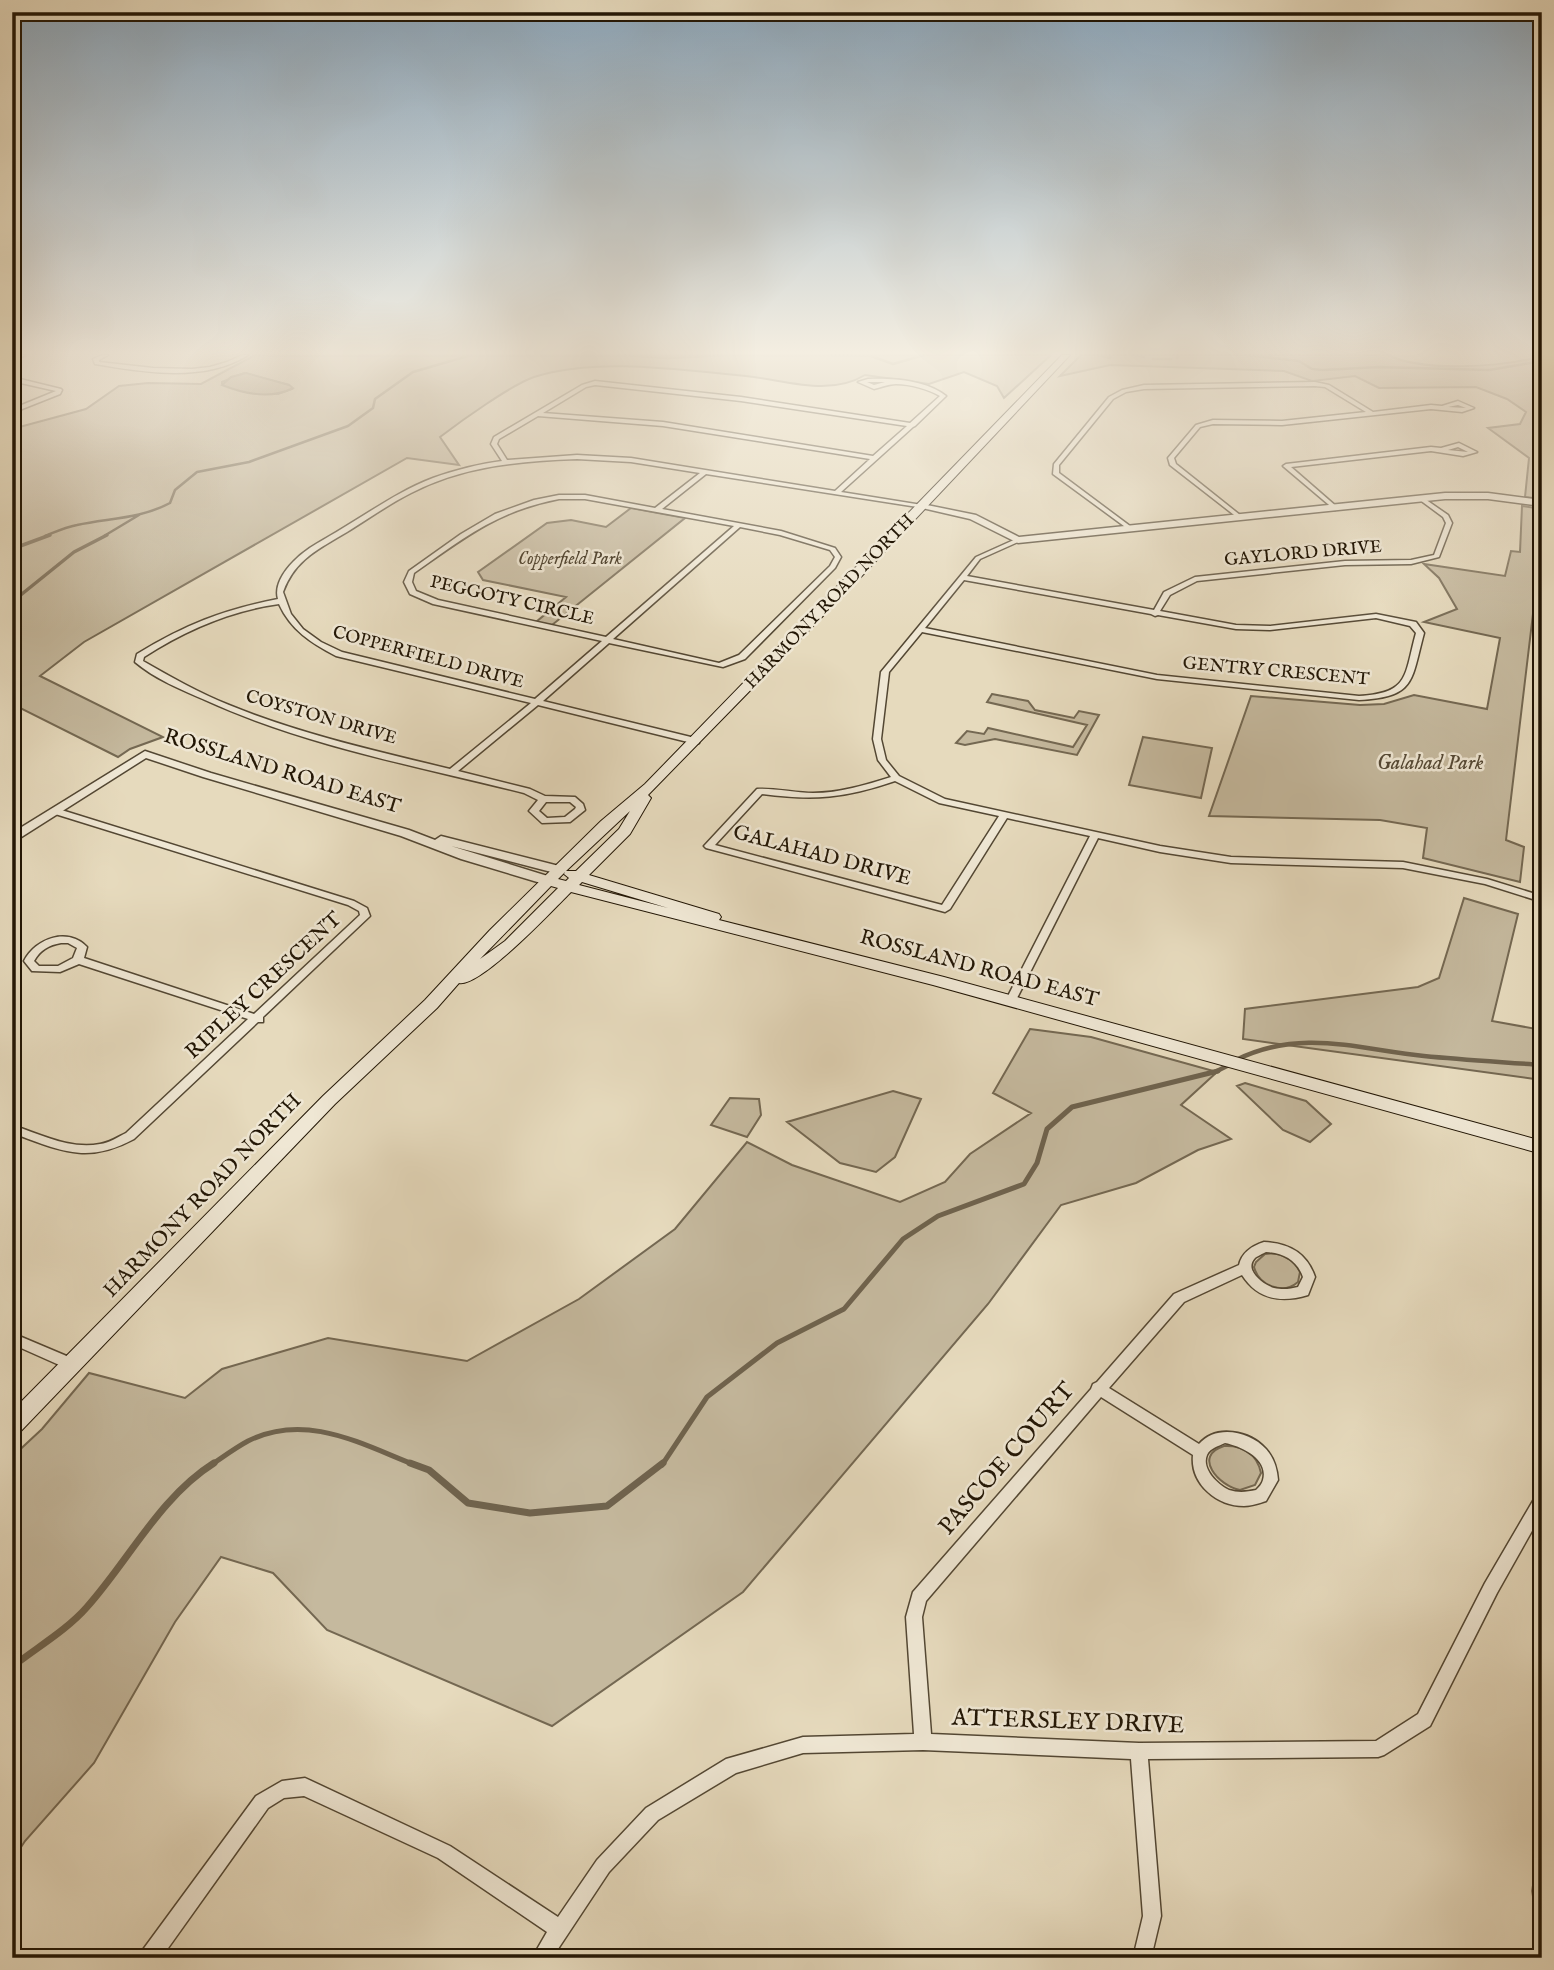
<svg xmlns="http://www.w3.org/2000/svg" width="1554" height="1970" viewBox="0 0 1554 1970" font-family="'IM FELL English',serif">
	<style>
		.green { fill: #c5b99e; stroke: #746852; stroke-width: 2; fill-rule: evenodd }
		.water { fill: #a3977e; stroke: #6f634e; stroke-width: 2 }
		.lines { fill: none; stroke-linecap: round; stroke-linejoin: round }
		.stream-far4 { stroke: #6f634e; stroke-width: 2.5 }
		.stream-far3 { stroke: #6f634e; stroke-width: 3.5 }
		.stream-far2 { stroke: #6f634e; stroke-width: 4.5 }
		.stream-far1 { stroke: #6f634e; stroke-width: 5 }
		.stream { stroke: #6f634e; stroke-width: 7 }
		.minor-casing { stroke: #534733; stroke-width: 3 }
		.tertiary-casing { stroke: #534733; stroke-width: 3 }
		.secondary-casing { stroke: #221605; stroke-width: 2 }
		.minor { fill: #efe7d4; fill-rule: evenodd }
		.tertiary { fill: #efe7d4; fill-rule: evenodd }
		.secondary { fill: #efe7d4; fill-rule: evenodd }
		.labels { text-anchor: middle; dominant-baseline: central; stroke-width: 5; stroke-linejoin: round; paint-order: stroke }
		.far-street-label { font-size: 18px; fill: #221605; stroke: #efe7d4 }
		.far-park-label { font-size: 18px; font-style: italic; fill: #534733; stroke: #efe7d4 }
		.park-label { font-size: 21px; font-style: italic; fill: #534733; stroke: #efe7d4 }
		.street-label { font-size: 21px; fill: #221605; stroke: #efe7d4 }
		.near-street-label { font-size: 24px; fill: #221605; stroke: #efe7d4 }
	</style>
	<rect width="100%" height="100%" fill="#e6dabd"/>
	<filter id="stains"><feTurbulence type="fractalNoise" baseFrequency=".00286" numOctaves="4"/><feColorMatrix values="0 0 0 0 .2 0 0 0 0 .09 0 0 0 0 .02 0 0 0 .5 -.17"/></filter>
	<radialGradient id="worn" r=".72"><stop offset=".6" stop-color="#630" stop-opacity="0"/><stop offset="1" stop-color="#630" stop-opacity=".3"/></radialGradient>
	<path class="green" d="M255 355 285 356 1051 355 1004 398 997 386 964 372 929 384 865 375C829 397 785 380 746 376 680 370 597 357 534 377 511 385 461 421 440 437L459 465 407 458 84 642 40 676 163 737 130 749 118 757 12 704V429L86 409 119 386 148 383 201 384ZM244 373 289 385 292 389 278 394 222 385V382Z
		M1081 355H1388C1422 372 1498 367 1534 358L1531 355H1542V499L1525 497 1529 458 1488 428 1520 424 1526 412 1507 399 1476 387 1379 388 1355 376 1312 381 1284 371 1110 365 1060 376Z
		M1522 506 1542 509 1538 597H1535L1506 840 1524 847 1520 882 1423 858 1427 828 1380 820 1209 816 1251 696 1360 705 1384 704 1414 695 1487 709 1500 638 1424 622 1457 609 1439 578 1424 564 1505 576 1511 551 1520 552Z
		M631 508 685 518 552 625 536 622 566 597 483 580 478 572 547 523 571 520 606 527Z
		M992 694 1028 701 1035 710 1074 718 1079 711 1099 715 1077 755 995 739 965 745 956 743 967 731 984 734 988 728 1073 747 1087 725 987 702Z
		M1143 737 1212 748 1201 798 1129 785Z
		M1464 898 1518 914 1492 1021 1542 1030V1080L1243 1039 1245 1009 1418 987 1439 978Z
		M1030 1029 1091 1037 1217 1072 1181 1105 1231 1139 1198 1150 1136 1183 1061 1205 988 1304 743 1592 552 1726 327 1630 273 1573 221 1557 175 1622 94 1763 25 1841 12 1861V1457L42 1429 89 1373 185 1398 222 1369 328 1338 467 1361 579 1299 675 1229 747 1142 792 1165 900 1202 945 1182 970 1154 1031 1113 993 1093Z
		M1245 1083 1306 1101 1331 1124 1310 1142 1283 1130 1237 1086Z
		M893 1091 921 1099 895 1157 876 1172 840 1163 787 1122Z
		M730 1098 759 1099 761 1115 747 1137 711 1125Z
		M1265 1254C1280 1252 1293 1258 1300 1272L1298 1282C1283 1295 1259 1286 1254 1267L1256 1262Z
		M1224 1446C1243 1445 1257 1454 1261 1473L1255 1485 1240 1490C1219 1486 1192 1456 1224 1446Z"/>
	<path class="water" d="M246 373 289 385 293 388C270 400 242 393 222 385L231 377Z"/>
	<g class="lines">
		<path class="stream-far4" d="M624 355 667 358 724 355
			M832 355 871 356 893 364 924 355
			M1098 355 1110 358 1111 355
			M1136 355 1144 357
			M1247 355 1299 361 1312 369 1322 370 1379 367 1489 370 1542 361
			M1177 358 1179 355
			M1153 359H1171
			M45 536C55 532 66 527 77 525 109 518 140 519 170 503L175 490 197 472 249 462 348 426 373 408 375 399 413 372 471 355
			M104 536 139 515"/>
		<path class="stream-far3" d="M12 549 50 535
			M12 602 74 552 107 535"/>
		<path class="stream-far2" d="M1236 1060C1301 1028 1357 1049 1424 1056 1464 1060 1503 1062 1542 1065
			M1213 1073 1229 1065"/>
		<path class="stream-far1" d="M211 1465C223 1457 235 1448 248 1441 306 1412 361 1444 415 1465
			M662 1465 707 1397 777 1343 844 1309 903 1239 938 1216 1024 1184 1037 1163 1047 1129 1072 1107 1218 1071"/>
		<path class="stream" d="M410 1463 429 1470 468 1503 530 1513 607 1506 663 1463
			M12 1667C36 1648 67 1630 87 1607 129 1560 160 1497 214 1463"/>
		<defs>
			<path id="minor" d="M19 355H26L12 361V357Z
				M102 355H108L99 360V362L153 368 192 369 210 367 227 362 242 355H248C204 383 143 372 95 364L93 359Z
				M12 377 61 389 62 390 60 394 12 413V409L56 391 12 381Z
				M868 379C892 378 926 380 946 396L915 426 913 427 841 492 922 505 924 506V508L706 474 662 509 781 531 835 548 841 557 835 568 745 659 723 667 609 643 543 701 699 739V743L696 744 538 705 458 771 530 789 545 796 575 797 583 804 585 810 570 822 542 823 529 811 538 800 524 793C417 766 306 746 205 700 182 690 155 679 135 662L137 654C185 625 222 610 278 599 274 586 284 571 293 562 307 547 326 539 343 528 373 510 401 490 433 478 455 470 479 464 502 461L491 444 494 437 582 385 595 381 741 397 910 423 940 396C928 389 910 384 896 384 890 384 881 387 874 389L858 382ZM867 382H885L874 385ZM595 385 741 401 907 426 873 456 663 422 543 413 586 387ZM538 416 663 426 870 459 835 491 631 458 577 455 507 460 497 444 499 439ZM577 459 631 462 700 473 655 508 585 495H559L534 500 495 514 461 534 409 571 404 582 410 594 433 604 602 641 535 699 342 652 321 642 303 629 291 614 283 592C295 559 319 549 347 532 368 519 389 504 411 493 463 466 520 461 577 459ZM559 499H585L734 526 606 637 438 600 416 591 412 582 414 573C464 538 497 511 559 499ZM740 527 780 535 830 550 835 557 830 566 739 655 719 663 613 639ZM279 604C291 630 311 643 336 656L531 703 450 769C376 751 300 734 229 705 199 693 171 677 143 661L144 657C186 630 229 611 279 604ZM546 802H570L576 807 575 809 565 817 547 818 539 811Z
				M1315 382 1329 385 1373 412 1431 405 1442 406 1458 401 1474 408 1462 412 1431 409 1282 425 1213 424 1200 427 1174 458 1176 464 1240 515 1241 516 1238 518 1170 465 1168 458 1196 425 1213 420 1282 421 1366 412 1325 387 1315 386 1144 389 1126 392 1113 399 1059 465V473L1130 526 1131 527 1128 529 1053 474 1054 464 1109 397 1122 390 1144 385ZM1458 405 1466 408 1448 407Z
				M1459 443 1477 452 1463 456 1431 451 1291 467 1337 507 1338 508 1335 510 1283 466 1286 464 1431 447 1441 448ZM1458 447 1468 452 1448 450Z
				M1422 497 1448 515 1452 523 1439 557 1411 564 1345 565 1197 581 1170 595 1160 611 1236 625 1270 626 1376 614 1416 622 1424 633C1411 681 1416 697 1359 700L1157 679 922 632 889 672 881 739 886 760 899 776 945 799 1160 846 1231 857 1403 862 1487 879 1542 896V902L1485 884 1403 868 1231 863 1160 852 1098 838 1016 1000 1011 1003 1006 1000 1090 836 1007 818 950 909 945 912 706 848 704 846 757 789C775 788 795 793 813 793 840 793 865 785 891 777L878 760 873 739 881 672 976 557 1016 539H1020V541L980 559 967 576 1154 610 1164 592 1195 577 1345 561 1411 560 1434 555 1446 523 1443 517 1420 500V498ZM964 580 1151 614 1155 616 1158 615 1236 629 1270 630 1376 618 1410 626 1416 633C1404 676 1410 693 1359 696L1157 675 925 628ZM895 781 939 803 999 816 942 905 715 845 762 794C815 801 845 798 895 781Z
				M55 808 354 901 367 908 370 916 263 1017V1022H258L134 1139C86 1165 60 1150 12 1133V1125C40 1134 70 1150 100 1144 109 1143 118 1137 126 1133L248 1019 79 964 60 972 32 971 24 961C36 938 68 927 87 947L84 958 254 1014 360 915 359 911 348 905 52 813 50 811 52 809ZM61 943H68L77 948 73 958 58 966H39L34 961C40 950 49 945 61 943Z
				M1264 1242C1289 1243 1307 1253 1315 1277L1308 1295C1281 1303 1258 1300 1242 1275L1184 1302 1109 1388 1199 1444C1216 1424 1250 1431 1266 1449 1274 1458 1277 1468 1278 1480L1266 1501C1260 1503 1251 1506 1244 1506 1216 1506 1190 1483 1193 1455L1101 1397 926 1601 922 1617 931 1734 1139 1743 1376 1741 1418 1714 1485 1583 1537 1494 1542 1492V1513L1497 1593 1430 1726 1384 1755 1378 1757 1148 1759 1161 1916 1151 1958H1133L1143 1916 1131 1759 923 1750 803 1753 736 1773 658 1820 609 1872 552 1958H532L547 1932 438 1858 304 1796 284 1798 268 1808 161 1958H140L142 1951 256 1796 282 1781 305 1778 450 1846 558 1917 597 1860 646 1808 726 1759 803 1737 914 1734 906 1617 913 1592 1091 1389 1093 1384 1097 1382 1174 1294 1239 1265C1242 1252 1252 1246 1264 1242ZM1266 1252C1283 1253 1297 1260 1303 1277L1298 1287C1290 1289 1283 1290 1274 1288 1264 1285 1243 1270 1255 1258 1256 1257 1264 1253 1266 1252ZM1225 1443C1241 1446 1269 1459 1263 1480 1262 1484 1259 1487 1256 1490 1247 1492 1238 1493 1229 1490 1218 1485 1201 1469 1207 1455 1210 1448 1219 1446 1225 1443Z
				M12 1333 76 1360 78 1364 76 1368 71 1370 66 1368 12 1344Z
				M1542 1874V1908L1536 1905C1532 1896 1532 1886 1536 1877Z"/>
			<path id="tertiary" d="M1445 493H1488L1542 500V506L1488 499H1445L1018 543 970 519 918 507 922 504 976 515 1019 537Z
				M145 751 211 773 409 830 435 840 441 836 563 867 565 870 559 874 451 846 554 878 555 881 549 885 544 884 461 859 401 836 203 777 146 758 12 843V833Z"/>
			<path id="secondary" d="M1062 355H1070L858 580 648 795 651 798 630 834 589 875 719 914 721 917 719 920 944 977 1542 1141V1154L933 985 571 892C554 909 480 988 459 983L437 1008 335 1104 20 1432 12 1434V1411L323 1096 425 1000 490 930 601 821 645 784ZM630 811 619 829 576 871H566ZM565 872 564 874 569 878 566 881 558 879ZM582 882 668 908 579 885ZM551 886 558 888 505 941 480 959Z"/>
		</defs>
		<use href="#minor" class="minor-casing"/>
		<use href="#tertiary" class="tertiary-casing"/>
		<use href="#secondary" class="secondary-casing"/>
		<use href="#minor" class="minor"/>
		<use href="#tertiary" class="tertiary"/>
		<use href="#secondary" class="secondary"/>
	</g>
	<linearGradient id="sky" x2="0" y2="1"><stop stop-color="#8ca8be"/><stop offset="0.56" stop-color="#f4eee1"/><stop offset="1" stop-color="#f4eee1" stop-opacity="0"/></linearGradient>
	<rect width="1554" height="630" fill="url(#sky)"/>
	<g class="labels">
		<g class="far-street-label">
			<text transform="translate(1303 554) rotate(-5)">GAYLORD DRIVE</text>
			<text transform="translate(512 601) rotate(13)">PEGGOTY CIRCLE</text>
			<text transform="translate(830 602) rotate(-46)">HARMONY ROAD NORTH</text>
			<text transform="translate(428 658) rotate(15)">COPPERFIELD DRIVE</text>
			<text transform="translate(1276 672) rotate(5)">GENTRY CRESCENT</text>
			<text transform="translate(321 718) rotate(16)">COYSTON DRIVE</text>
		</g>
		<g class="far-park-label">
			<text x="570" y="559">Copperfield Park</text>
		</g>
		<g class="park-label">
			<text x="1430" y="763">Galahad Park</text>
		</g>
		<g class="street-label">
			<text transform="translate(282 772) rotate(17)">ROSSLAND ROAD EAST</text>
			<text transform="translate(822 856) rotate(15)">GALAHAD DRIVE</text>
			<text transform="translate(979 969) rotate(15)">ROSSLAND ROAD EAST</text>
			<text transform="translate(264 986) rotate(-43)">RIPLEY CRESCENT</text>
			<text transform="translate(203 1196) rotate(-46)">HARMONY ROAD NORTH</text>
		</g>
		<g class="near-street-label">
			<text transform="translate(1007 1459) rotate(-49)">PASCOE COURT</text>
			<text transform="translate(1068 1722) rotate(2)">ATTERSLEY DRIVE</text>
		</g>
	</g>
	<rect width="1554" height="1970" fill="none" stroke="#e6dabd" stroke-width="42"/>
	<rect x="14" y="14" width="1526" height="1942" fill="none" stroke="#221605" stroke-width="3.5"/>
	<rect x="21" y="21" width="1512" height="1928" fill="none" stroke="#221605" stroke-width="2"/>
	<rect width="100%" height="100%" filter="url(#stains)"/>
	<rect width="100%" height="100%" fill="url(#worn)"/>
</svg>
